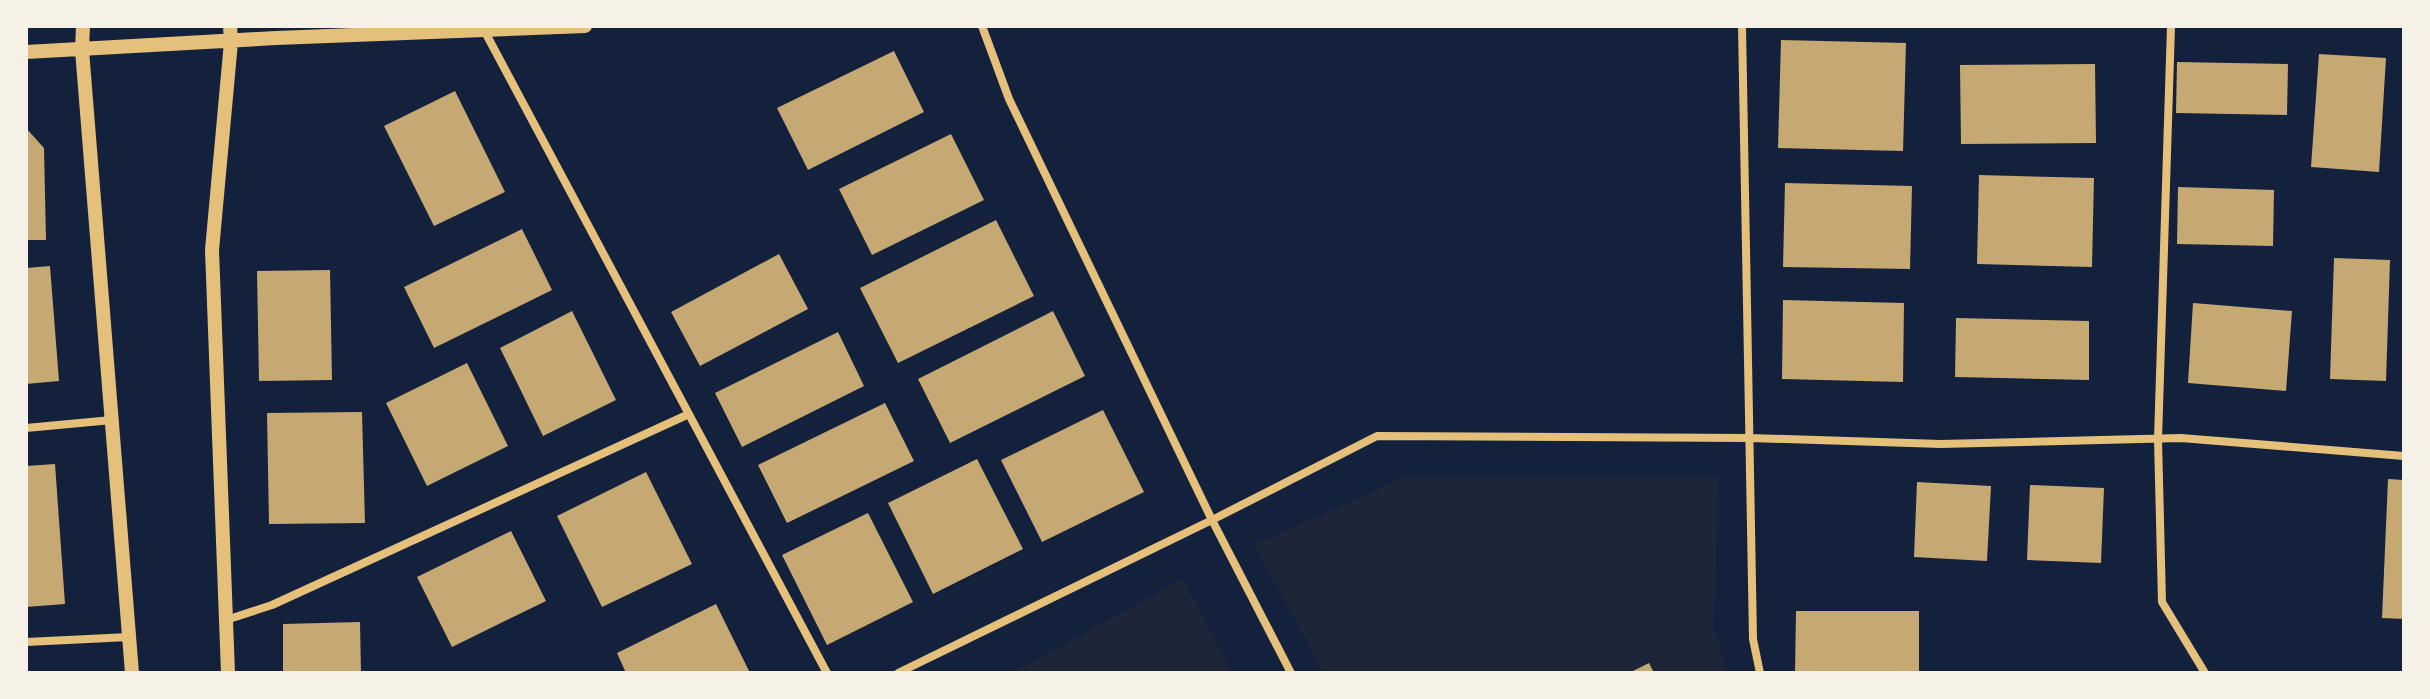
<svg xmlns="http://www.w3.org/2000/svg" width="2430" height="699" viewBox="0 0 2430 699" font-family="Rubik,sans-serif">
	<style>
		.green { fill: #1d2539 }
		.building { fill: #c6a872 }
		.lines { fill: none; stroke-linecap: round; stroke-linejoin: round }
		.minor { stroke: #e5c07b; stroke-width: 8 }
		.tertiary { stroke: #e5c07b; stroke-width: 14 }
	</style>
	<rect width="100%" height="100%" fill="#14213d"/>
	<path class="green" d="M1403 478H1718L1714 629 1728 673H1324L1254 545Z
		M1183 579 1233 673H1012Z"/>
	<path class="building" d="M1781 40 1906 43 1903 151 1778 148Z
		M894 51 924 112 808 170 777 108Z
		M2319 54 2386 58 2379 172 2311 167Z
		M2177 62 2288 64 2287 115 2176 113Z
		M2095 64 2096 143 1961 144 1960 65Z
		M455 91 505 192 434 226 384 126Z
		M26 128 44 148 46 240H26Z
		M951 134 984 200 872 255 839 189Z
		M1979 175 2094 178 2092 267 1977 264Z
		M1785 183 1912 186 1910 269 1783 267Z
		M2178 187 2274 190 2273 246 2177 244Z
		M996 220 1034 296 898 363 860 288Z
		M522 229 552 290 434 348 404 287Z
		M779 254 808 309 700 366 671 312Z
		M2334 258 2390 260 2386 381 2330 379Z
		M50 266 59 381 26 384V268Z
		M330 270 332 380 259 381 257 271Z
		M1783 300 1904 303 1903 382 1782 379Z
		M2193 303 2292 311 2286 391 2188 383Z
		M572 311 616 400 543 436 500 348Z
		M1053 311 1085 376 950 443 918 379Z
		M1956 318 2089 321V380L1955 377Z
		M838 332 864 386 742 447 715 393Z
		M467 363 508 446 427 486 386 403Z
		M885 403 914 461 787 523 758 465Z
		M1103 410 1144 492 1042 542 1001 460Z
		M362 412 365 523 269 524 267 413Z
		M977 459 1023 549 933 594 888 503Z
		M55 464 65 604 26 607V466Z
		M646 472 692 564 602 607 557 516Z
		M2388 479 2404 480V619L2382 618Z
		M1917 482 1991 486 1987 561 1914 557Z
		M2030 485 2104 488 2101 563 2027 560Z
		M868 513 913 602 827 645 782 555Z
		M511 531 546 601 452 647 417 577Z
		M716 604 750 673H626L617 653Z
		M1796 611H1919V673H1795Z
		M360 622 361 673H283V624Z
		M1649 663 1654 673H1629Z"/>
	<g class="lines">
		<path class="minor" d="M982 26 1009 99 1212 520 1291 673
			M1742 26 1753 639 1760 673
			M2171 26 2158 439 2162 602 2205 673
			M484 30 827 673
			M26 428 112 420
			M226 620 272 605 689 414
			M26 642 129 637
			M898 673 1212 520 1377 436 1751 438 1941 444 2181 438 2404 456"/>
		<path class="tertiary" d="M83 26 82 50 132 673
			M26 52 276 38 585 26
			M228 673 212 250 231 42 230 26"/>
	</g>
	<rect width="2430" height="699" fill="none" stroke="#f6f1e7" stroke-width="56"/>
</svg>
